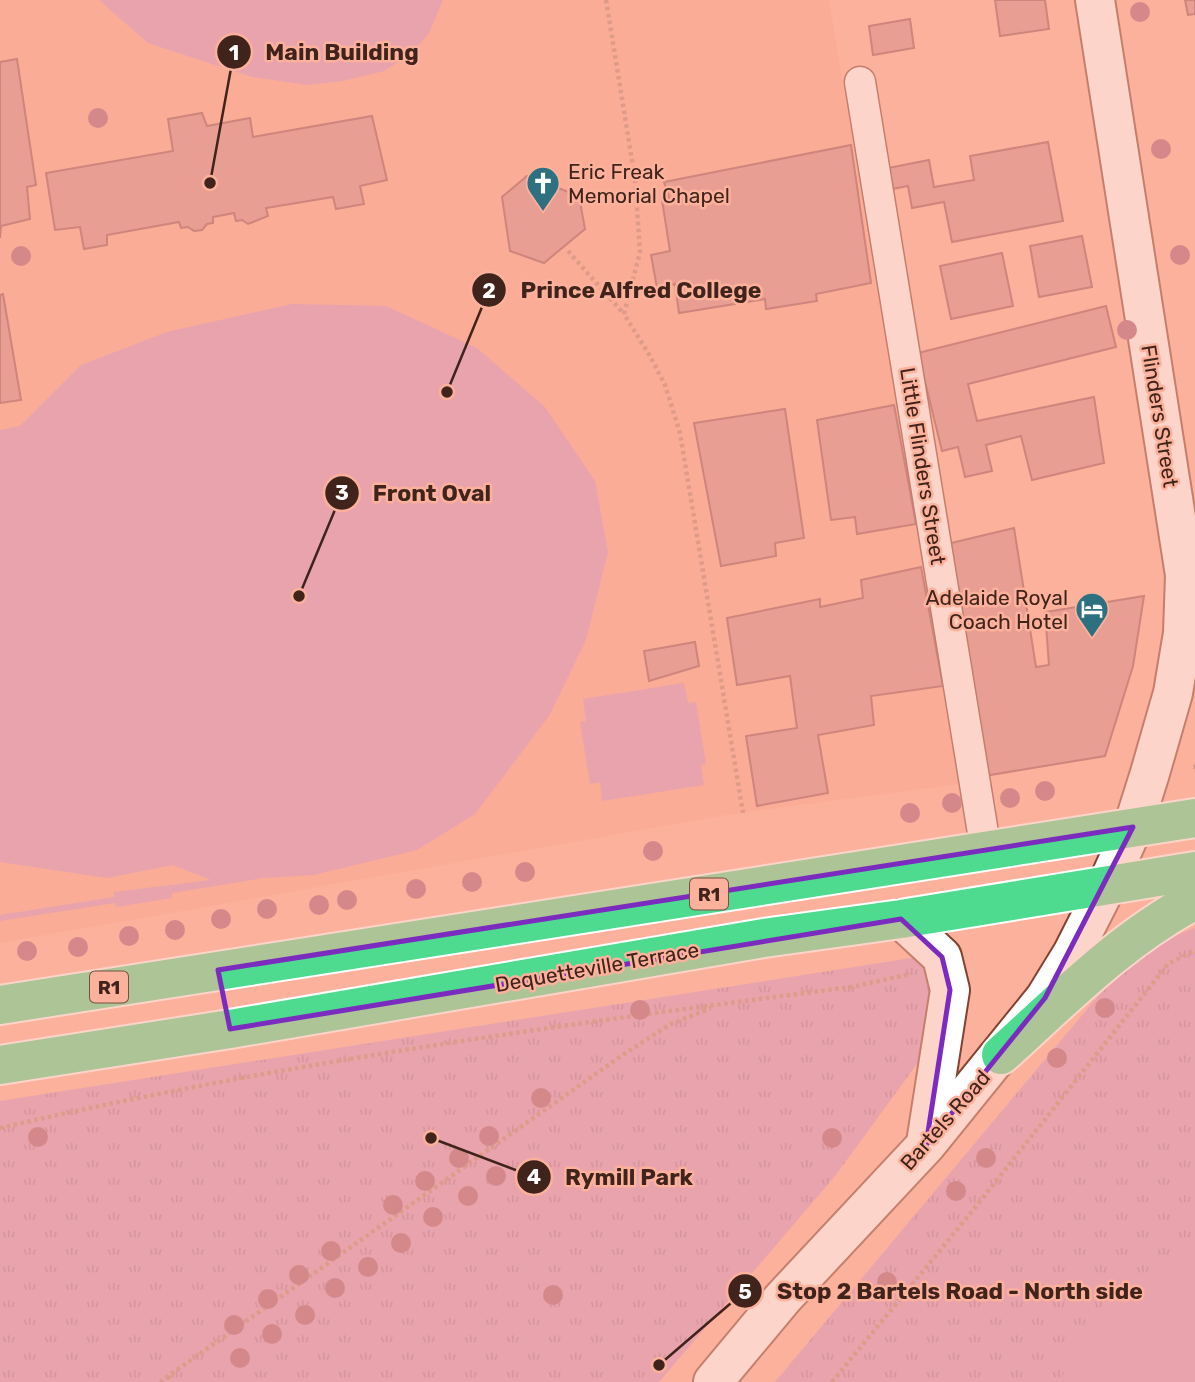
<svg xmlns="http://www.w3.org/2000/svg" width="1195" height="1382" viewBox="0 0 1195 1382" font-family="Rubik,sans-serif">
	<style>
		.built { fill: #f9a690 }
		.park { fill: url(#park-tufts) }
		.pitch { fill: #d292c2 }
		.building { fill: #d3878b; stroke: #965055; stroke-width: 2 }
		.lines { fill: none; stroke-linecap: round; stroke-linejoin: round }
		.street-casing { stroke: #834231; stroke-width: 33 }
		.secondary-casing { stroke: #834231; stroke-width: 42 }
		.highway-casing { stroke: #fff; stroke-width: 42 }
		.path { stroke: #bd8171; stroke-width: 4.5; stroke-dasharray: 3.5 3.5; stroke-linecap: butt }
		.street { stroke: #fff; stroke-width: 30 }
		.secondary { stroke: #fff; stroke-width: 38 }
		.highway { stroke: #4edb90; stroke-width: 38 }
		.tree { fill: #a55873 }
		.marked { fill: none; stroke: #7b2cbf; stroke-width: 5; stroke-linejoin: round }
		.labels { text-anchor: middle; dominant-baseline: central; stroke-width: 5; stroke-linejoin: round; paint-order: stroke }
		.shield { fill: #fcb19c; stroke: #784e42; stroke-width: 2 }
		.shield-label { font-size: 19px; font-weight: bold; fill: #40231b }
		.poi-label { font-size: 21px; fill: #40231b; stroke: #fcb19c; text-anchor: start }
		.street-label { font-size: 21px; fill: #40231b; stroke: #fcb19c }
		.leader { fill: none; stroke: #40231b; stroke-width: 2.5 }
		.callout-dot { fill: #40231b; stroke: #fcb19c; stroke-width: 2.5 }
		.mark-label { font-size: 21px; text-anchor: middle; font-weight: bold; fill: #fff }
		.callout-label { font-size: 23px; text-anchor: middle; font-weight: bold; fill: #40231b; stroke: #fcb19c; stroke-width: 5; stroke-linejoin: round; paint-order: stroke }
	</style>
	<defs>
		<pattern id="park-tufts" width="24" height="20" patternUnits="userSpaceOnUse" patternTransform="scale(1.75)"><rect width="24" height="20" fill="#d292c2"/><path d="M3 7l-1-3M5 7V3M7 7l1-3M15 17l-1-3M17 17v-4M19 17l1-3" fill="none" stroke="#ac779d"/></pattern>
	</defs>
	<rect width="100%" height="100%" fill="#fcb19c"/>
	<path class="built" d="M0 0H829L959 784 732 814 0 943Z"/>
	<path class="park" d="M1195 928V1382H775L1099 995C1127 970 1158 940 1195 928Z
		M918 957 938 983 928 1049 835 1176 659 1382H0V1101Z"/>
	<path class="pitch" d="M99 0H443L429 33 412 53 384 71 343 81 308 85 252 77 148 43Z
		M292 304 386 306 477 348 545 407 595 481 608 552 586 640 549 716 475 814 417 850 314 875 263 878 172 893V898L116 907 115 903 0 921V915L114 897V892L211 880 173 865 107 878 0 862V430L20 426 81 365 167 332Z
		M684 683 688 703 696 702 706 764 701 765 704 785 602 801 600 782 590 784 580 722 586 721 583 699Z
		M1195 1259V1382H1059L1105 1300 1125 1284 1156 1267 1179 1260Z"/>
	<path class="building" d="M995 0H1045L1049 29 1000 36Z
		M1185 0H1195V14L1188 15Z
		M910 19 914 48 873 55 869 26Z
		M17 59 36 185 27 187 30 219 1 226 0 238V62Z
		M202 113 207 126 250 118 253 137 372 116 387 180 360 186 364 204 336 209 333 197 266 208 268 216 248 224 242 220 236 221 234 213 213 217V223L207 224 202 230 194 231 188 227 181 228 179 222 107 235V245L84 249 80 227 55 230 46 173 173 151 168 119Z
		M1048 142 1063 221 952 242 944 202 912 208 908 186 882 191 878 170 929 160 934 187 974 180 970 156Z
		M851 145 871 283 816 294 817 301 766 309 765 299 679 313 675 284 657 288 651 255 670 251 662 200 669 198 664 182Z
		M527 176 579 196 585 229 544 263 510 251 502 197Z
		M1082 236 1092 287 1039 297 1030 246Z
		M1002 253 1013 306 951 319 940 266Z
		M3 294 21 400 0 403V295Z
		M1106 306 1116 347 968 384 977 421 1094 397 1104 463 1032 480 1021 436 986 445 992 471 965 477 958 447 942 451 918 353Z
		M894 405 916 524 857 534 855 517 831 520 817 420Z
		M785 409 804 538 775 543 776 556 721 566 694 423Z
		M1014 528 1036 667 1049 665 1045 612 1144 596 1133 666 1105 756 984 776 947 544Z
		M921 567 943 686 871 696 874 725 818 735 828 793 757 806 746 736 797 728 790 676 737 685 727 618 820 599V607L863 598 861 580Z
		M695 642 699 666 649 681 644 651Z"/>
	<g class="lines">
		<defs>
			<path id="street" d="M860 82 986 851"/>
			<path id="secondary" d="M901 919 942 957 950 990 926 1143
				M713 1382 783 1298 926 1145 1045 998 1072 954 1107 885 1133 827 1150 773 1173 693 1183 633 1185 575 1095 0"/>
			<path id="highway" d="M0 1005 1195 818
				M1001 1055C1062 1000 1121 939 1195 900
				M0 1065 230 1029 764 938 901 919 1195 871"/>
		</defs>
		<use href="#street" class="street-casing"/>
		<use href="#secondary" class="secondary-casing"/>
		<use href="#highway" class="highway-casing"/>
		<path class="path" d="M606 0 635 179 640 252 624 314 650 356 665 385 680 433 743 813
			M568 251 624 314
			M1193 767H1195
			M0 1128C280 1063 566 1024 851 987L911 974
			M168 1376 172 1382
			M160 1382 624 1054 671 1024 711 1008
			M832 1382 974 1209 1168 964 1195 950"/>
		<use href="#street" class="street"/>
		<use href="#secondary" class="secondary"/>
		<use href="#highway" class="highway"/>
	</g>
	<g class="tree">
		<circle cx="1140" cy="12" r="10"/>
		<circle cx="98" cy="118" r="10"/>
		<circle cx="1161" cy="149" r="10"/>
		<circle cx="1180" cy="255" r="10"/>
		<circle cx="21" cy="256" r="10"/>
		<circle cx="1127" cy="330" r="10"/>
		<circle cx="1045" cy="791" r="10"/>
		<circle cx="1010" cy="798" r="10"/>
		<circle cx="952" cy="803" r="10"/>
		<circle cx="910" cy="813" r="10"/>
		<circle cx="653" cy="851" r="10"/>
		<circle cx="525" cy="872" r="10"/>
		<circle cx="472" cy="882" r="10"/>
		<circle cx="416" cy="889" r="10"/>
		<circle cx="347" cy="900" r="10"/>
		<circle cx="319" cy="905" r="10"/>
		<circle cx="267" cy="909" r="10"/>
		<circle cx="221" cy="919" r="10"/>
		<circle cx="175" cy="930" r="10"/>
		<circle cx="129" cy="936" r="10"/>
		<circle cx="78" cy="947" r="10"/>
		<circle cx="27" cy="951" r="10"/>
		<circle cx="1105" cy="1008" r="10"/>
		<circle cx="640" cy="1010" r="10"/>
		<circle cx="1057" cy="1058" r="10"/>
		<circle cx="541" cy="1098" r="10"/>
		<circle cx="489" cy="1136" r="10"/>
		<circle cx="38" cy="1137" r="10"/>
		<circle cx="832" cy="1138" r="10"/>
		<circle cx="459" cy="1158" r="10"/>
		<circle cx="986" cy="1158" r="10"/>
		<circle cx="496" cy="1176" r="10"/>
		<circle cx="425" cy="1181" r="10"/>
		<circle cx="956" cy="1191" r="10"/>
		<circle cx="468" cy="1196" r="10"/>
		<circle cx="393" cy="1205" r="10"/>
		<circle cx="433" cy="1217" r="10"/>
		<circle cx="401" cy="1243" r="10"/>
		<circle cx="331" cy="1251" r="10"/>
		<circle cx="368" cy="1267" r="10"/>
		<circle cx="299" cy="1275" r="10"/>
		<circle cx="887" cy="1282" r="10"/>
		<circle cx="335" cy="1288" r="10"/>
		<circle cx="553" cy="1295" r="10"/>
		<circle cx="268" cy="1299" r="10"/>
		<circle cx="305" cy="1315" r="10"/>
		<circle cx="234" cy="1325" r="10"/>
		<circle cx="272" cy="1334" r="10"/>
		<circle cx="240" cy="1358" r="10"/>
	</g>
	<path d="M0 0H1195V1382H0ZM1133 827 1045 998 926 1145 950 990 942 957 901 919 230 1029 218 970Z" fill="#fcb19c" fill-opacity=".55" fill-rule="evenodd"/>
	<path class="marked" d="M1133 827 1045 998 926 1145 950 990 942 957 901 919 230 1029 218 970Z"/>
	<defs>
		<symbol id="church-pin" viewBox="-11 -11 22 30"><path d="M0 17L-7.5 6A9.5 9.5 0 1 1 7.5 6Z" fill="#2d7181" stroke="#fcb19c"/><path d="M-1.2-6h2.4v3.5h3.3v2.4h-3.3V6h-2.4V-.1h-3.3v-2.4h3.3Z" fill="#fff"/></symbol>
		<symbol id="hotel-pin" viewBox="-11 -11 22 30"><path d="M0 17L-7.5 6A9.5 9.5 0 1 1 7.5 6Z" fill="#2d7181" stroke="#fcb19c"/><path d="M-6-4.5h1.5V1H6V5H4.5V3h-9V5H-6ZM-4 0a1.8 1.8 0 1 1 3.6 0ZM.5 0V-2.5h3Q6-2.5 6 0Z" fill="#fff"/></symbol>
	</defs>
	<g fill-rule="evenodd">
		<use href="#church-pin" x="524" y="164" width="38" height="52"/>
		<use href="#hotel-pin" x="1073" y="590" width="38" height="52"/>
	</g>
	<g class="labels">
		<g class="shield">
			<rect x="690" y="878.5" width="38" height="31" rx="5"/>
			<rect x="90" y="971.5" width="38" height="31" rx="5"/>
		</g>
		<g class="shield-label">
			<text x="709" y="894">R1</text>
			<text x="109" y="987">R1</text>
		</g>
		<g class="poi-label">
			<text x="568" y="171">Eric Freak<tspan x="568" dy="24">Memorial Chapel</tspan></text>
			<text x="1068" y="597" text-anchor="end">Adelaide Royal<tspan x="1068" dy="24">Coach Hotel</tspan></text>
		</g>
		<g class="street-label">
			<text transform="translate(1160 416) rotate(81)">Flinders Street</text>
			<text transform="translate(923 466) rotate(81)">Little Flinders Street</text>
			<text transform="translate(597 967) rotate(-10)">Dequetteville Terrace</text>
			<text transform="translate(945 1120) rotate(-49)">Bartels Road</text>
		</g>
	</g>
	<path class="leader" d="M210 183L234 52M447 392L489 290M299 596L342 493M431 1138L534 1177M659 1365L745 1291"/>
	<g class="callout-dot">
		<circle cx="210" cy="183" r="7"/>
		<circle cx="447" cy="392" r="7"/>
		<circle cx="299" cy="596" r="7"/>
		<circle cx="431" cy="1138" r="7"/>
		<circle cx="659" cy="1365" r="7"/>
		<circle cx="234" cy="52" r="18"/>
		<circle cx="489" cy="290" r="18"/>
		<circle cx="342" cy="493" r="18"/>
		<circle cx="534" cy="1177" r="18"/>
		<circle cx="745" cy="1291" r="18"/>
	</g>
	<g class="mark-label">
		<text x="234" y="60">1</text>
		<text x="489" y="298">2</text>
		<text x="342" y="500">3</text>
		<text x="534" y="1184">4</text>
		<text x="745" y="1299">5</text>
	</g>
	<g class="callout-label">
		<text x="342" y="60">Main Building</text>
		<text x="641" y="298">Prince Alfred College</text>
		<text x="432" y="501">Front Oval</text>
		<text x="629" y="1185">Rymill Park</text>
		<text x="960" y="1299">Stop 2 Bartels Road - North side</text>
	</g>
</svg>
